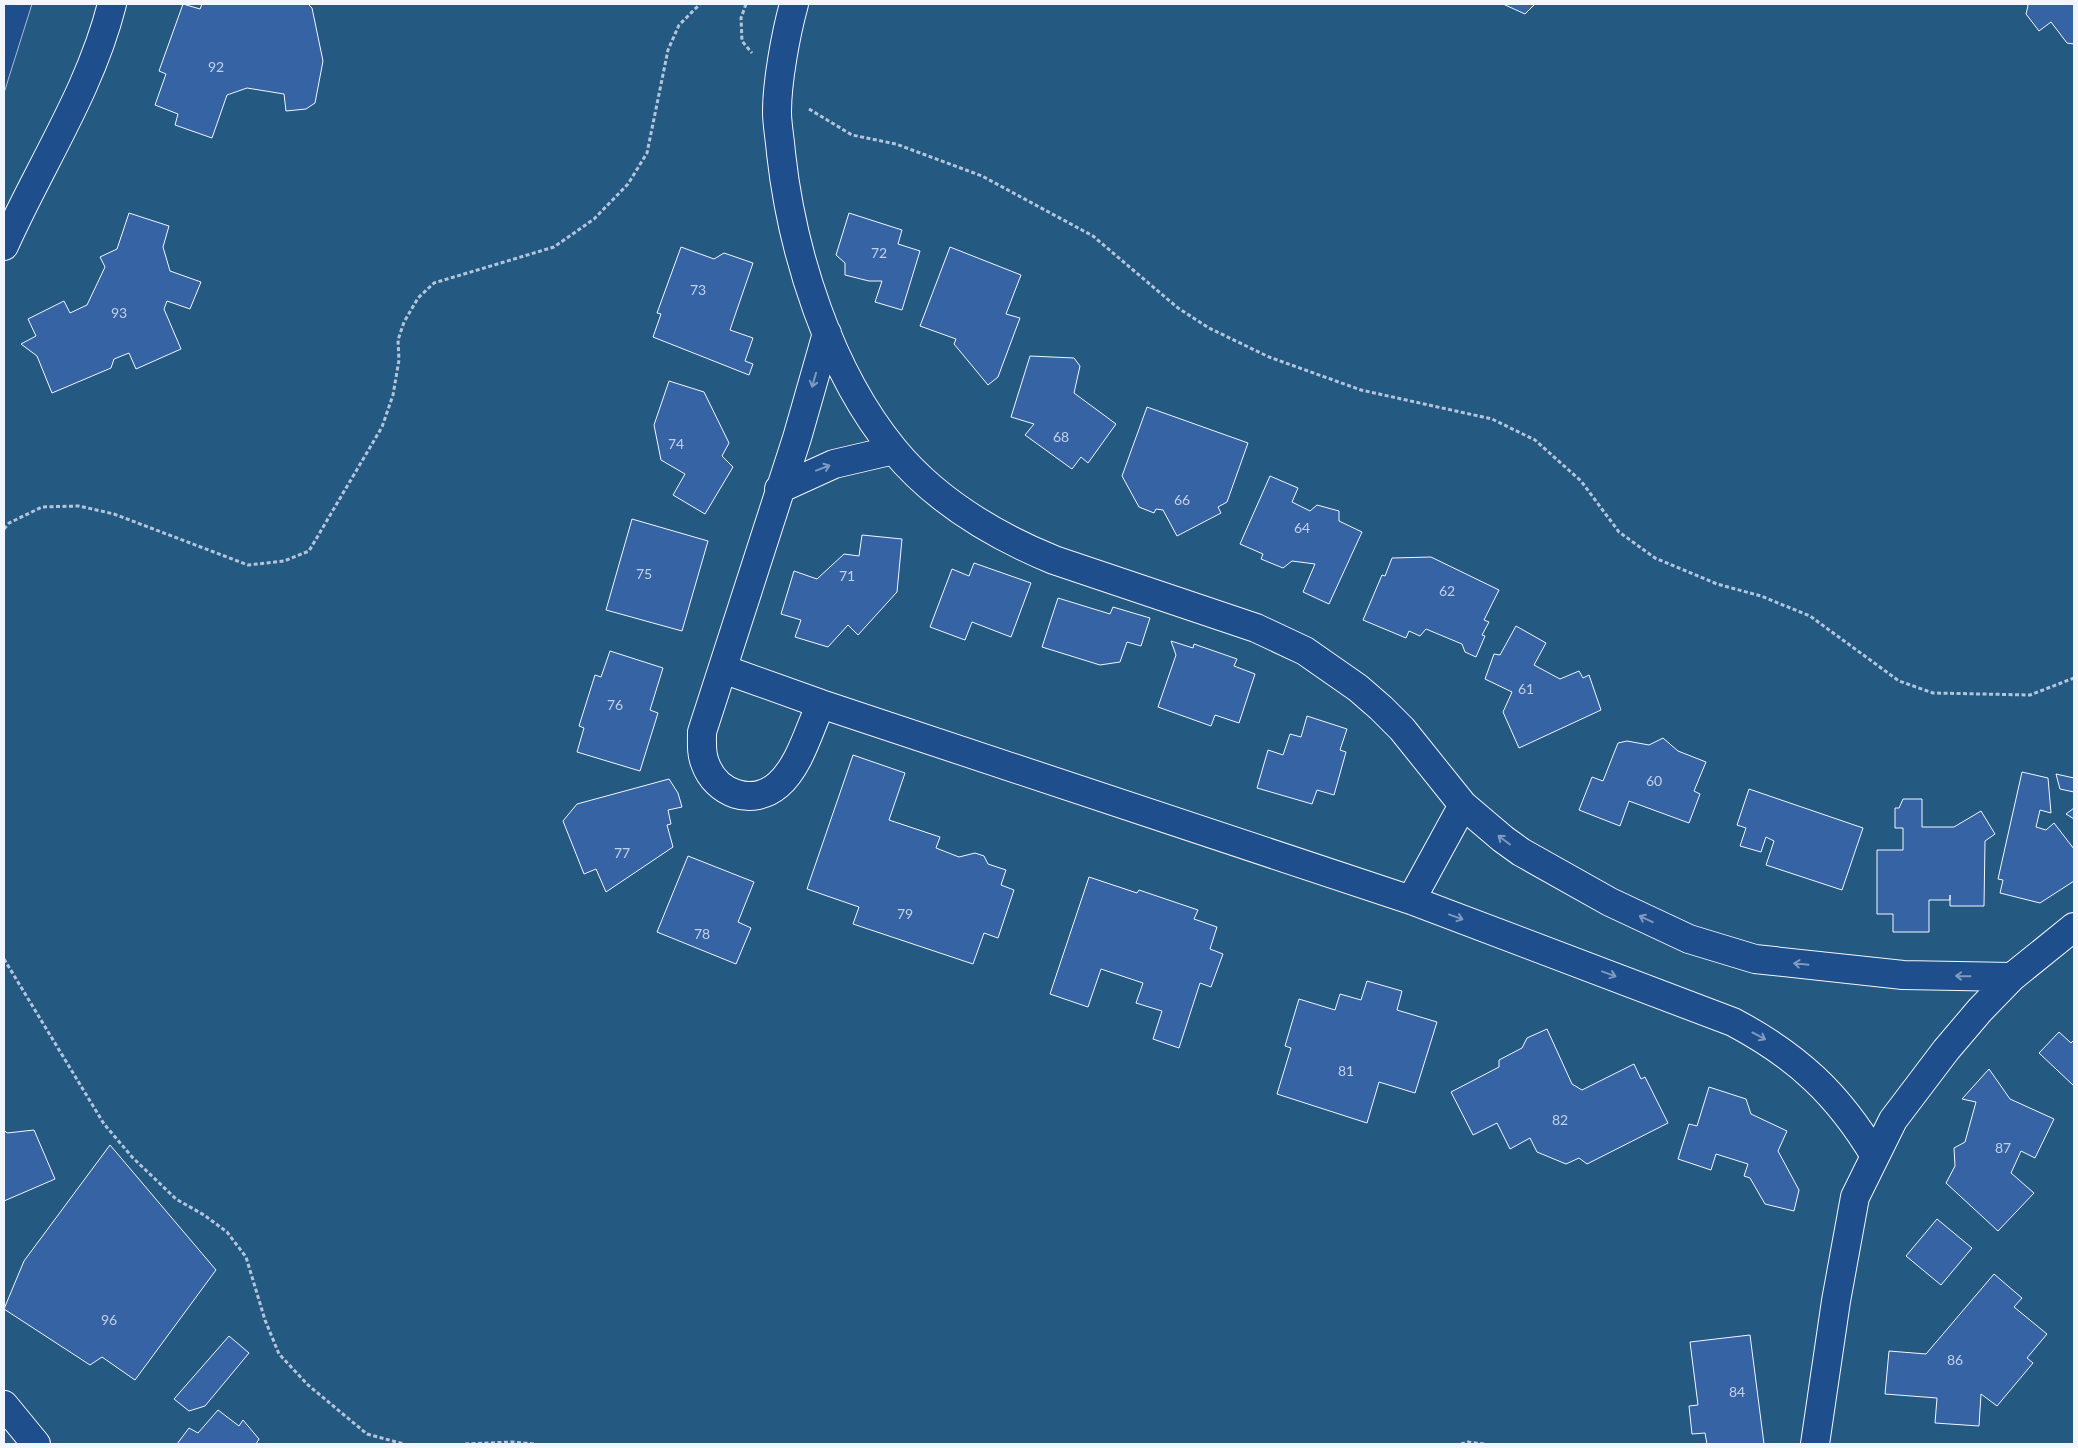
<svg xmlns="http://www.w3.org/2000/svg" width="2078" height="1448" font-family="Lato,sans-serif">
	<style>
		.green { fill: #245a82; stroke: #a8bbd7 }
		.building { fill: #3563a3; stroke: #f2f6ff }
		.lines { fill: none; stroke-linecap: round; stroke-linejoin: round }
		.minor-casing { stroke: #f2f6ff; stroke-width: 30 }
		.path { stroke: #b3c4dc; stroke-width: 3; stroke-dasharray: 4 2.5; stroke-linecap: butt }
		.minor { stroke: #1f4e8c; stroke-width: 28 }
		.oneway { stroke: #7e9ac0 }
		.labels { text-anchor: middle; stroke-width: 4; stroke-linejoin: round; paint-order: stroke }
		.number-label { font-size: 14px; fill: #c3d1e8 }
	</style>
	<rect width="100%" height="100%" fill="#1f4e8c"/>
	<path class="green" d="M32,4H2074V1444H4V93Z"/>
	<path class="building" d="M183,4L200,9L202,4H308L312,8L323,61L315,103L306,109L286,111L284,94L247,88L227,95L212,138L175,125L178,114L155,105L166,74L159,71Z
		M1503,4H1535L1525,14Z
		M2027,4H2074V44L2067,43L2051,22L2039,31L2026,14L2028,6Z
		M129,213L169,226L163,247L170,271L201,282L190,309L167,301L164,309L181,349L136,369L129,353L114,359L111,368L52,393L37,356L21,344L36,336L28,319L64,301L70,313L87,305L105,267L100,257L117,249Z
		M849,213L902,230L898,244L920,251L902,310L875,302L882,281H869L845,275V263L836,255Z
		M681,247L714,259L724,253L753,263L730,330L753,338L745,361L753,364L749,375L653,337L661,314L657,313Z
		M950,247L1021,275L1006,314L1020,318L998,377L988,385L954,344L956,339L920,326Z
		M1030,356L1074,358L1080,366L1074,393L1116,424L1088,463L1081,457L1072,469L1025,435L1034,424L1011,417Z
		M669,381L704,392L729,443L722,456L733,467L705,514L673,495L685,474L661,460L654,425Z
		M1147,407L1248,443L1227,502L1218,507L1221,513L1177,536L1163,510L1156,509L1154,513L1139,507L1122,476Z
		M1270,476L1298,488L1292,502L1310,511L1317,505L1339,511V521L1362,532L1329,604L1303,592L1315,564L1292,561L1283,568L1261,559L1263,554L1240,544Z
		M632,519L708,541L682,631L606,610Z
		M862,535L902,539L897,592L858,635L848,625L828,647L795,637L801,620L781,614L794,571L817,579L844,554L859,556Z
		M1431,557L1499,590L1484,620L1489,622L1482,635L1485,636L1476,657L1465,652L1462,644L1426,629L1420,636L1409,631L1406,638L1363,620L1382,575L1385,576L1392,558Z
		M974,563L1031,583L1011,637L972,622L965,640L930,627L952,569L969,576Z
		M1058,598L1110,614L1113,607L1150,618L1141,646L1127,642L1120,662L1100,665L1042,647Z
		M1516,626L1546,643L1534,665L1560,679L1579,671L1583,678L1589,675L1601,710L1519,748L1503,712L1512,692L1485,679L1494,654L1500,655Z
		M1171,641L1193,648L1194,644L1237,659L1234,666L1255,674L1239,723L1215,715L1211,726L1158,707L1176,655Z
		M610,651L663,668L650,710L658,713L640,771L577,752L584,728L579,726L595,675L601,677Z
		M1307,716L1347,729L1340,750L1346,752L1334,795L1317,790L1312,804L1257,788L1268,750L1283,755L1290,734L1301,737Z
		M1663,738L1678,751L1706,762L1694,791L1700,794L1689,823L1629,801L1620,826L1579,810L1592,777L1603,781L1618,743L1627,741L1649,745Z
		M853,755L905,773L889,820L940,837L936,848L959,857L975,853L984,856L988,864L1006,870L1001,885L1014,890L998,938L984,933L973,964L853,924L859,907L807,889Z
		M2022,772L2048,778L2051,813L2040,810L2036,827L2046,830L2054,823L2074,849V881L2040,903L2000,893L2003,880L1998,879Z
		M2056,774L2074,778V792L2060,789Z
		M669,779L678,793L682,807L668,810L671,824L667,825L673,847L606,892L596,869L584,874L563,821L577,804Z
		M1749,789L1863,828L1842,890L1766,865L1774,841L1766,837L1761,852L1740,846L1746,828L1737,825Z
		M1903,799H1922V827H1954L1981,811L1995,834L1985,841L1984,906H1950V895V900H1929V932H1893V914H1877V850H1903V828H1895V808H1899Z
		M2074,808V819L2066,814Z
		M688,856L754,882L738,922L751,928L736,964L657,932Z
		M1089,877L1137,893L1139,890L1198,910L1194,919L1217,927L1210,949L1223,954L1211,987L1200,983L1179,1048L1153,1039L1162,1011L1136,1003L1143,983L1101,969L1088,1007L1050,994Z
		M1367,981L1402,991L1397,1010L1437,1022L1415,1093L1379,1082L1367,1123L1277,1094L1291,1048L1285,1046L1299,999L1335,1010L1340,994L1361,1000Z
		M1547,1029L1572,1084L1582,1090L1634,1064L1641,1079L1645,1077L1668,1123L1587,1164L1579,1158L1566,1164L1537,1152L1530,1138L1510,1149L1497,1123L1473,1135L1451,1092L1499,1067V1060L1522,1048L1527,1038Z
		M2059,1032L2071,1043L2074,1040V1086L2039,1053Z
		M1989,1069L2010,1099L2054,1119L2035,1158L2021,1151L2011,1173L2034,1193L1998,1231L1946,1183L1955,1166L1954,1148L1965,1142L1976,1102L1962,1099Z
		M1709,1087L1746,1099L1751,1114L1787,1131L1778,1151L1799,1190L1794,1211L1765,1204L1750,1178L1744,1176L1748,1164L1716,1154L1711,1170L1678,1159L1689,1124L1697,1126Z
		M4,1130L7,1133L34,1130L55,1179L4,1201Z
		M110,1145L216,1270L135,1380L102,1357L90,1365L4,1309L24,1261Z
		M1937,1219L1972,1248L1941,1285L1906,1256Z
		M1994,1274L2022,1298L2014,1307L2047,1334L2027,1358L2033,1363L1997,1406L1981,1394L1979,1426L1935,1423L1937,1398L1885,1394L1889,1351L1926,1354Z
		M1750,1335L1764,1444H1707L1705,1433L1692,1434L1689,1406L1698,1405L1690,1342Z
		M229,1336L249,1353L205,1406L189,1411L174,1399Z
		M218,1410L239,1426L243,1420L259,1439L256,1444H177L189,1428L198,1433Z"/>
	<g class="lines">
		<defs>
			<path id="minor" d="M794,4C786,33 777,81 777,112C777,125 780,139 781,153C792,253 829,371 894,450C936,501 993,535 1054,560L1256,628L1305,651L1358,688L1381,708L1402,729L1463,805L1503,839L1521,852L1610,902L1689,939L1755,959L1903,975L2012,977
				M4,246C40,165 90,91 112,4
				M779,489L834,464L894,450
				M723,669L821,704L1411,900L1733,1022C1797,1056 1838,1094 1875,1156
				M821,704C809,729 800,766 778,785C752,807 716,794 705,763C701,753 702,743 702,732L797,438L827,333
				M1411,900L1463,805
				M4,1405L36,1444
				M1815,1444L1836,1301L1855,1197L1893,1120L1946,1050L1980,1010L2012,977L2074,927"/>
		</defs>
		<use href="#minor" class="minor-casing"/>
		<path class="path" d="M746,4L741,18L742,41L752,53
			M809,109L852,135L896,144L982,176L1093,236L1178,308L1209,328L1269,357L1361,390L1492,419L1535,440L1581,481L1619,532L1655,558L1717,584L1761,596L1810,616L1899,681L1933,693L2030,695L2074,678
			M4,529L9,523L42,507L79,506L114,514L248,565L284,561L309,551L382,427L393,395L399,360L398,340L404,322L418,298L434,283L554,247L594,219L628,184L647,153L668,50L679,25L700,4
			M4,959L104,1124L133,1158L176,1199L204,1215L227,1232L246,1257L265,1320L279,1354L308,1385L367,1434L404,1444
			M465,1444L512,1442L535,1444
			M1461,1444L1468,1442L1485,1444"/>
		<use href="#minor" class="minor"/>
	</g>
	<defs><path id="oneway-shaft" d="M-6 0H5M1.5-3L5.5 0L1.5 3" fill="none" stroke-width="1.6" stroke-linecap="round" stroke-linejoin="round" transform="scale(1.25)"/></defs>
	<g class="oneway">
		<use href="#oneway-shaft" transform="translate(814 380) rotate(106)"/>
		<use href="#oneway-shaft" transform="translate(823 468) rotate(-21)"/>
		<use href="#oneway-shaft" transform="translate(1504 840) rotate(-143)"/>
		<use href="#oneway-shaft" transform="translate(1456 917) rotate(20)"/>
		<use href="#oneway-shaft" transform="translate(1646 919) rotate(-155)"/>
		<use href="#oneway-shaft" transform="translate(1801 964) rotate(-174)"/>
		<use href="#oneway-shaft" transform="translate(1609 974) rotate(20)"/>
		<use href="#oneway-shaft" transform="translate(1963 976) rotate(-179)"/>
		<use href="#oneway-shaft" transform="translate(1759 1036) rotate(28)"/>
	</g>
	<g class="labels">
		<g class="number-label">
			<text x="216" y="72">92</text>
			<text x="879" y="258">72</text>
			<text x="698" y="295">73</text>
			<text x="119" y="318">93</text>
			<text x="1061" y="442">68</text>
			<text x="676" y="449">74</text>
			<text x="1182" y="505">66</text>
			<text x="1302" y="533">64</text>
			<text x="644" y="579">75</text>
			<text x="847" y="581">71</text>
			<text x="1447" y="596">62</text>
			<text x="1526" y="694">61</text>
			<text x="615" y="710">76</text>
			<text x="1654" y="786">60</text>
			<text x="622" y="858">77</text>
			<text x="905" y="919">79</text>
			<text x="702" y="939">78</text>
			<text x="1346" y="1076">81</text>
			<text x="1560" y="1125">82</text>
			<text x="2003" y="1153">87</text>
			<text x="109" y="1325">96</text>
			<text x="1955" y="1365">86</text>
			<text x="1737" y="1397">84</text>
		</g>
	</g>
	<rect width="2078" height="1448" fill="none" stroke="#f2f6ff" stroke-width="10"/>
</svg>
